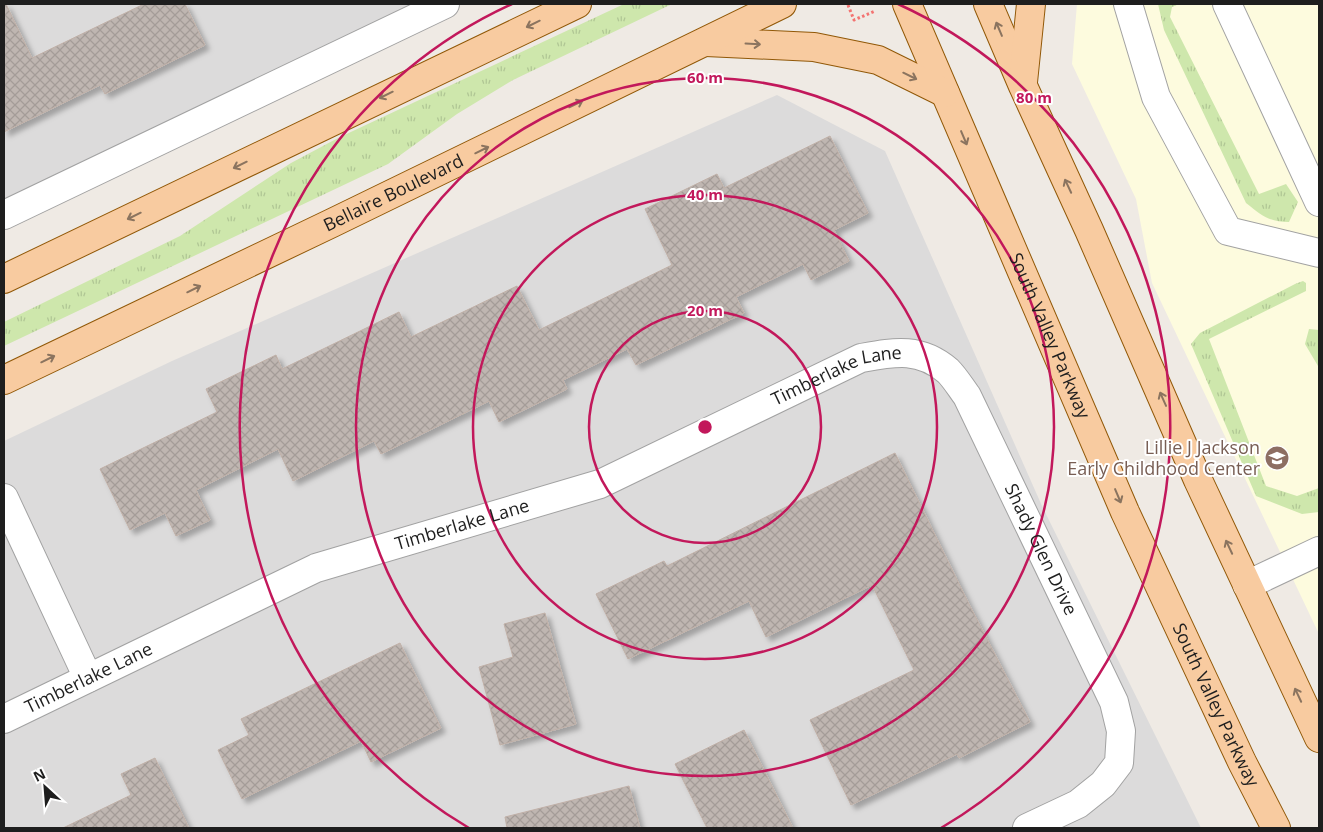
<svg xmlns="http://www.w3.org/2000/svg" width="1323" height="832" font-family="'Open Sans',sans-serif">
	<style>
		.residential { fill: #dcdbdb }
		.education { fill: #fdfbde }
		.grass { fill: url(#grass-tufts) }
		.building { fill: url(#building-cross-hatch); stroke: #c0b0a7; filter: url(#shadow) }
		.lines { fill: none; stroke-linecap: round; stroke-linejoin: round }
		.minor-casing { stroke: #a2a2a2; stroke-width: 30 }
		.major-casing { stroke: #915807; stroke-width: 30 }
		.path { stroke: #f37371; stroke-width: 3; stroke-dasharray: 2.5 2.5; stroke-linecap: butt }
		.minor { stroke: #fff; stroke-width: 28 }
		.major { stroke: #f8cba0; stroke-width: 28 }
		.oneway { stroke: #8b745f }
		.ring { fill: none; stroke: #c2185b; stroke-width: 2.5 }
		.labels { text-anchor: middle; stroke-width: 4; stroke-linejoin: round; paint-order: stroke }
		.street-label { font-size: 18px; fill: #1e1e1e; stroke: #fff }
		.education-label { font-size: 18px; fill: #785e54; stroke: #fff; text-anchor: end }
		.centre { fill: #c2185b; stroke: #fff; stroke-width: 2.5 }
		.ring-label { font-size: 15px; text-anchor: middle; font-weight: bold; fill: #c2185b; stroke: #fff; stroke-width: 4; stroke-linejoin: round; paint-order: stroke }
	</style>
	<defs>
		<pattern id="grass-tufts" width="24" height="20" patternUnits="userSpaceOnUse" patternTransform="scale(1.25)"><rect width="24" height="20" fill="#cee7ac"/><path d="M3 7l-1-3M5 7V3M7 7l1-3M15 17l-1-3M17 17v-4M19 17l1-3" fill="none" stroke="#b0c694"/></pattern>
		<pattern id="building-cross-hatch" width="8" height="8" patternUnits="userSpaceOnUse" patternTransform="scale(1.25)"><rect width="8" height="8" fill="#bfb6b1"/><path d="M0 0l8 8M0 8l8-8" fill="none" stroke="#a49c98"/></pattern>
		<filter id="shadow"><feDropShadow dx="4.5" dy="4.5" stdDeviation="2.5" flood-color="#0004"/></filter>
	</defs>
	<rect width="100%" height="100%" fill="#efeae4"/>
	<path class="residential" d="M4,4H462L4,225Z
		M777,95L885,151L1042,506L1201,828H4V441L172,361Z"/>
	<path class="education" d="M1077,4H1319V634L1152,283L1136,199L1072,64Z"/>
	<path class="grass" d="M624,4H672L513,80L457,114L388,164L4,346V322L180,236L291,163L338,138Z
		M1158,4H1179L1172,7L1170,17L1259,194L1286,184L1298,202L1289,222C1269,222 1261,215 1246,203L1164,30Z
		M1303,281L1306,283V291L1209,339L1266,486L1297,496L1319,488V512L1302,514L1256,496L1191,344L1200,333L1295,284Z
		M1309,329L1319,330V366H1318L1305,344Z"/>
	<path class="building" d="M4,4H6L32,58L144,4H185L205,45L105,94L100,85L4,132Z
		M830,136L868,213L834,230L849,261L811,280L803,264L736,297L744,313L636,365L627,349L563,380L567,389L499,422L489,401L381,454L374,441L293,481L278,449L196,490L210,520L176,536L165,513L130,530L100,469L217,412L206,389L276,355L282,369L399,312L411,337L517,286L539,330L672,265L645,209L717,174L724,188Z
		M895,453L969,604L1030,722L959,758L957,754L851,805L810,720L914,670L872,585L766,637L749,601L628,659L596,594L664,561L667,566Z
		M545,613L576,724L500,745L479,667L513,657L504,624Z
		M400,643L441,728L371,762L361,741L242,799L218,750L249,735L241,719Z
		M744,730L793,828H707L675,764Z
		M155,758L189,828H63L131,795L121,774Z
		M629,786L640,828H507L505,817Z"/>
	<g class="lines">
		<defs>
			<g id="minor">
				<path d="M1128,4L1156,97L1228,231L1319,253"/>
				<path d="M1227,4L1319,202"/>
				<path d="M4,215L445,4"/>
				<path d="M4,498L88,678"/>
				<path d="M1247,585L1319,551"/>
				<path id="s1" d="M4,719L316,568L600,484L861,358C895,352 920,347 948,371C955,378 961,388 967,396L1114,702L1121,731L1119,763L1103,784L1078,804L1027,828"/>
			</g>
			<g id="major">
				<path id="s2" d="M907,4L1125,512L1242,762L1276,828"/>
				<path d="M988,4L1023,86L1089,230L1198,480L1319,738"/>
				<path d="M706,42L814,47L878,60L945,93"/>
				<path d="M1023,82L1031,4"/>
				<path d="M4,279L577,4"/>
				<path id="s3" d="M4,380L332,223L782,4"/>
			</g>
		</defs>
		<use href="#minor" class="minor-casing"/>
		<use href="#major" class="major-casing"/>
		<path class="path" d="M848,5L854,20L875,11"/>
		<use href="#minor" class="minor"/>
		<use href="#major" class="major"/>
	</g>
	<defs><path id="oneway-shaft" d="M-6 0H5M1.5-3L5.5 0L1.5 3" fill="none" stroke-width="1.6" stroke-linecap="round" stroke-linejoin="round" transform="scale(1.25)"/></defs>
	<g class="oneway">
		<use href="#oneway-shaft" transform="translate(533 24) rotate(154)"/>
		<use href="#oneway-shaft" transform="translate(999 29) rotate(-113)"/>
		<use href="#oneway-shaft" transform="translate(753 44) rotate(3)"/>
		<use href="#oneway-shaft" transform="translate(910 76) rotate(26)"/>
		<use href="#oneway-shaft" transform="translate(386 95) rotate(154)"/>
		<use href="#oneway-shaft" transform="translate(576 104) rotate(-26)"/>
		<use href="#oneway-shaft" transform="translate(964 138) rotate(67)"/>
		<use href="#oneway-shaft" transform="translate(482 150) rotate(-26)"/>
		<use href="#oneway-shaft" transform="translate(240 165) rotate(154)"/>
		<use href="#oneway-shaft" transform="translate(1068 186) rotate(-115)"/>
		<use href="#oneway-shaft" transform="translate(134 216) rotate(154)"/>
		<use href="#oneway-shaft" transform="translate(194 289) rotate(-26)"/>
		<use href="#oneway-shaft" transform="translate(48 359) rotate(-26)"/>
		<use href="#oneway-shaft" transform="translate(1163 399) rotate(-114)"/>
		<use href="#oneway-shaft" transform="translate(1118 496) rotate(67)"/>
		<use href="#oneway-shaft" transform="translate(1229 547) rotate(-115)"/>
		<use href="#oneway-shaft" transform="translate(1298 695) rotate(-115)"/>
	</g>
	<g class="ring">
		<circle cx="705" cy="427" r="116"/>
		<circle cx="705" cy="427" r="232"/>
		<circle cx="705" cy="427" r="349"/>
		<path d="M469 828A465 465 0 0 1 512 4M898 4A465 465 0 0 1 941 828"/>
	</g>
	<defs>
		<symbol id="school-disc" viewBox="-11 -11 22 22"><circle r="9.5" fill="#8d6e63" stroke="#fff"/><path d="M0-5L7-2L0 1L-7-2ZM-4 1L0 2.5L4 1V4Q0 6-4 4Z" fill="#fff"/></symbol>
	</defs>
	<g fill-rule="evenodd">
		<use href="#school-disc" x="1263" y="444" width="28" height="28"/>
	</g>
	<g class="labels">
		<g class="street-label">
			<text dy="6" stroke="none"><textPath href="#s3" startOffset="432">Bellaire Boulevard</textPath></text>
			<text dy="6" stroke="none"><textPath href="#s2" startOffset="361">South Valley Parkway</textPath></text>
			<text dy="6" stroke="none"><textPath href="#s1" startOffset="904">Timberlake Lane</textPath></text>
			<text dy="6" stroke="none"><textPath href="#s1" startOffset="499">Timberlake Lane</textPath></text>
			<text dy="6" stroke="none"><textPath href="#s1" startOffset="1226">Shady Glen Drive</textPath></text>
			<text dy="6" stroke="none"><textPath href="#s1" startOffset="94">Timberlake Lane</textPath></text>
			<text dy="6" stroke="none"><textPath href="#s2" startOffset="766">South Valley Parkway</textPath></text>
		</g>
		<g class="education-label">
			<text x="1260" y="454">Lillie J Jackson<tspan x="1260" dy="21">Early Childhood Center</tspan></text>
		</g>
	</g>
	<circle cx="705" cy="427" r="8" class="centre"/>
	<g class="ring-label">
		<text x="705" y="83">60 m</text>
		<text x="1034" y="103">80 m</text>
		<text x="705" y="200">40 m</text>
		<text x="705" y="316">20 m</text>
	</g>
	<rect width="1323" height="832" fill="none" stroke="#1e1e1e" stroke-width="10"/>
	<g transform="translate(45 787) rotate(334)" stroke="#ffffff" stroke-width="4" paint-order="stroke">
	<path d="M0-4L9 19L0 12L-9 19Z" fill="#1e1e1e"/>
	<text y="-8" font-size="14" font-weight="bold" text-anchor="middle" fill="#1e1e1e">N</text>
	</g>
</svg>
